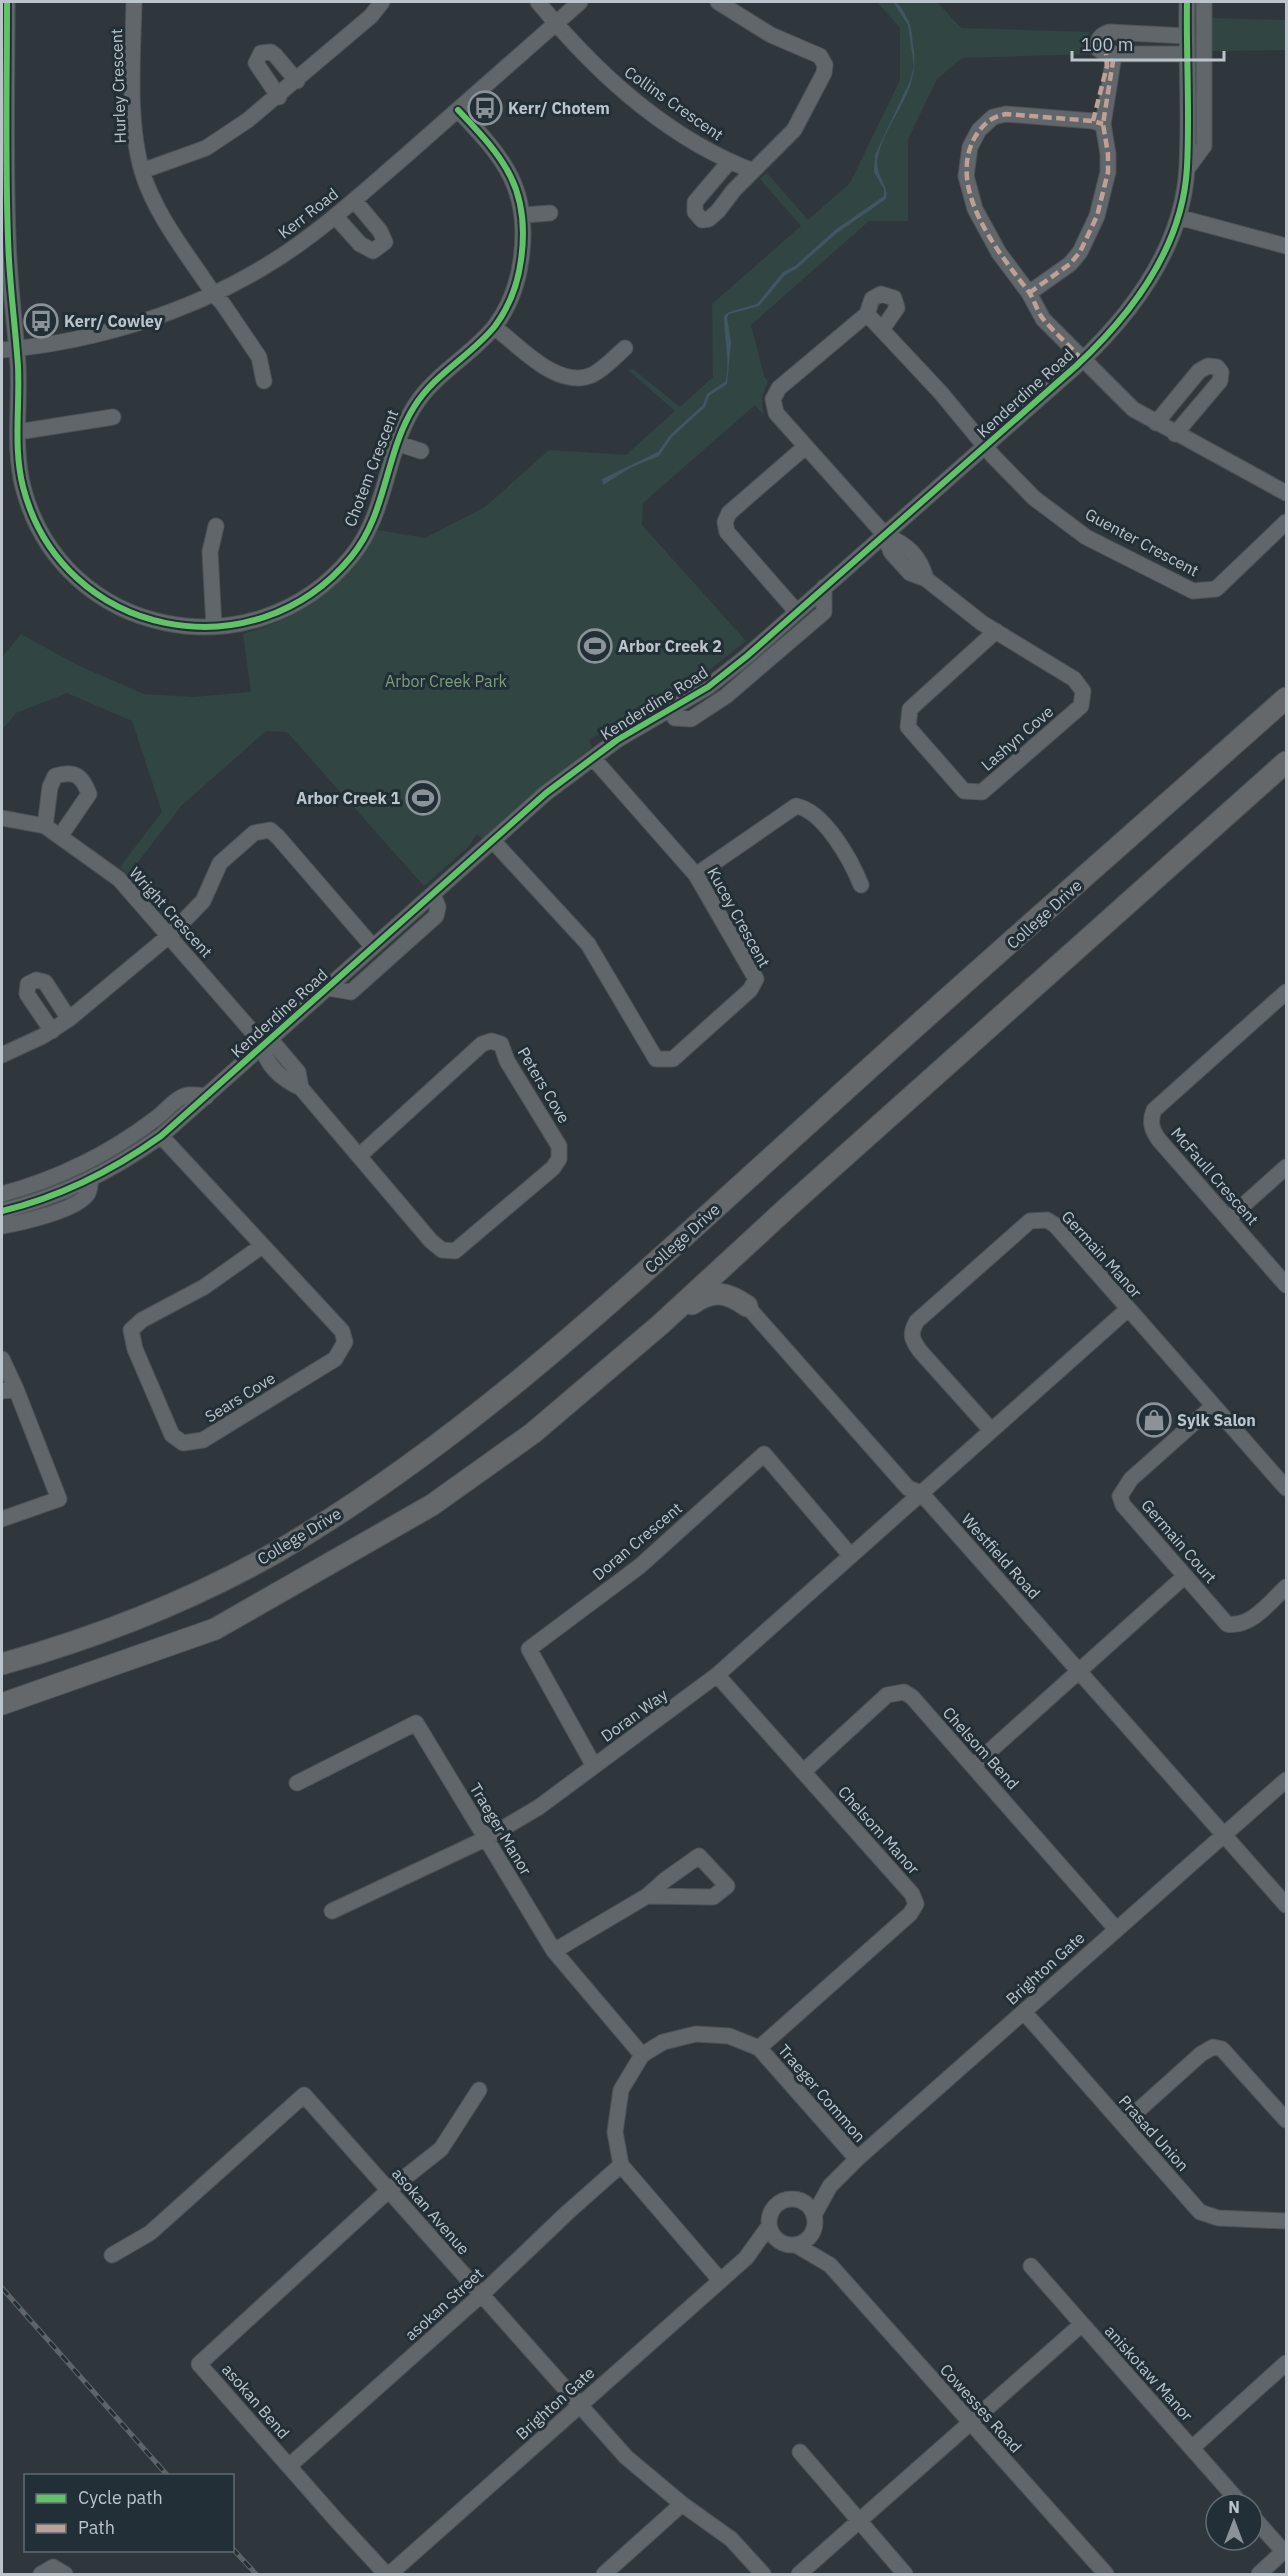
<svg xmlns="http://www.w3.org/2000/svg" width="1288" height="2576" font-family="'IBM Plex Sans',sans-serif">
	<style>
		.green { fill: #314543 }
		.water { fill: #415663 }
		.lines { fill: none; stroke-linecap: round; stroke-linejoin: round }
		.minor-casing { stroke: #4e5356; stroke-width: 17 }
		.highway-casing { stroke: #4d5357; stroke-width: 23 }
		.minor { stroke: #60666a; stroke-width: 15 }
		.highway { stroke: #65686a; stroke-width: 21 }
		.rail-casing { stroke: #5f6468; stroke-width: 5 }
		.rail { stroke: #232f36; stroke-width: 3; stroke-dasharray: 9; stroke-linecap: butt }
		.quiet { stroke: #bda197; stroke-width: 4.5; stroke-dasharray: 9 4.5; stroke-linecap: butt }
		.cycleway-casing { stroke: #232f36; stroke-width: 10 }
		.cycleway { stroke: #61c268; stroke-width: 6 }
		.labels { text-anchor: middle; stroke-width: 6; stroke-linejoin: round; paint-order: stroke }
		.street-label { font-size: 16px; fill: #bcc4cb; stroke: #232f36 }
		.poi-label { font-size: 16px; font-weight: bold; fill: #bcc4cb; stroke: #232f36; text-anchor: start }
		.park-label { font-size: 16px; fill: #7d9e7f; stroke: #232f36 }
	</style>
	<rect width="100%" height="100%" fill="#30373c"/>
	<path class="green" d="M877,2H937L961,28L1089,32L1087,44L1091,54L962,58L937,79L908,139V221H869L751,325L764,376L768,382C762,394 760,403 765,416L755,405L643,503L642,525L746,641L699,678L589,740L592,747L483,839L477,834L468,847L424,886L287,732L266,731L181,806L128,875L120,867L162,812L132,721L67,693L16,713L2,730V657L21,634L77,665L144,694L193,697L251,692L243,634C303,617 348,586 378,530L425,538L485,507L549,450L626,455L675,411L628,370L633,369L680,407L713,377L712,304L801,226L760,179L767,173L808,220L850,183L900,80V28Z
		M1211,18L1286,20V50L1211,51Z"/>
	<path class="water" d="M893,2C901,4 903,11 907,18C912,26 912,36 913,45C922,92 888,115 878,156C873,175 890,185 886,199L837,233L796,269L785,275L759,306L729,314L727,318L731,342L727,384L709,396L705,407L672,437L659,456L632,467L603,485L602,479L658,452L670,435L703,405L707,394L726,381C730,358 724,338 724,316L729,312L757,304L783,272L795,266L835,230L884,196V189L874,172L875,155L910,81L914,66L908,25Z"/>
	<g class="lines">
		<defs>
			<path id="minor" d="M7,2C7,80 5,159 8,238C9,281 15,323 18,366C20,406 13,448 23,487C62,638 254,675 351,557C387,514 385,453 414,407C435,373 471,356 495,326C509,307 518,283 521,260C531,189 504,158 458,110
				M134,2C133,54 127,120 142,171C155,215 188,255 213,293L223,304L259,357L264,381
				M538,2C595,72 667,138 753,171
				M718,2L771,35L820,56L825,65L824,73L794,130L734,190L718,211L709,219L702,220L695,212V202L729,162
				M1187,36L1109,32C1100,35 1097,39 1098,49L1106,54H1187
				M279,97L256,63L261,53L271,52L275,55L297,81
				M1103,124L1093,121L1006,114L993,117L979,130L970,147L966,176L975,209L999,253L1029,293L1043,319L1133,409L1286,493
				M1187,169L1204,146V2
				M142,171L206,148L248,120L371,16L382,2
				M525,215L550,213
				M335,216L360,244L373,251L385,242L380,231L354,200
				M1178,217L1286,246
				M1029,293L1070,264L1080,252L1097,216L1108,172V154L1103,124L1114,55
				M867,314L941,393L993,456L1034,498L1086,537L1193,591L1216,589L1286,522
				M494,327C519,345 557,390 592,375C604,369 615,357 625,348
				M883,328L897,308L894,298L881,294L872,299L867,314L779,388L773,399L776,413L885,535L891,552L910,573L926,579L982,623L1074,679L1083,691L1081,706L982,792L964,791L908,727L910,709L996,631
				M2,350C94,342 193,312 272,262C319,233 361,194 403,158C462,106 521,54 580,2
				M1156,423L1199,371L1208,366L1217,367L1221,372L1220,381L1175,434
				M18,432L113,417
				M396,443L421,451
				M885,535C907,544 920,556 926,579
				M796,611L727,532L725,522L729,513L805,447
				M214,627L210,552L216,526
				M670,710L675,718L691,719L726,696L824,612V587
				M2,818L45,826L119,879L263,1044
				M45,826L50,787L55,776C74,770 82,775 89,794L61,835
				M494,842L588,944L656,1059H673L750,990L756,979L696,875L593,758
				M696,875L796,806C824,811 851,860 861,885
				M328,988L351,992L436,916L438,907L433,894
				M1286,992L1154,1110C1149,1122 1152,1130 1159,1140L1286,1285
				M52,1031L27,994L28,984L36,980L45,982L69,1019
				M263,1044C264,1065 283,1080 301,1088L431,1241L442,1250L455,1251L553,1168L559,1159V1146L507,1061L501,1044L491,1041L482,1044L359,1156
				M263,1044L276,1046L298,1072L301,1088
				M2,1055L43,1036L69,1019L170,935L203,901L220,863L254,833L270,830L278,837L373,947
				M161,1136L342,1331L345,1342L335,1359L203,1440L183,1443L172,1435L135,1349L131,1330L142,1320L204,1287L262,1246
				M2,1194C58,1179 109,1154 155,1119C175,1104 178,1089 206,1097
				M2,1211C60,1197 112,1171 161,1136L546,793L617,740L708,687L747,656L1076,366C1132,314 1183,246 1187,167C1190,112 1186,56 1187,2
				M1228,1219L1286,1167
				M2,1226C20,1223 79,1210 88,1193C90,1189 90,1183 91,1179
				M747,1306L908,1488L921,1493L1286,1905
				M2,1359L16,1389
				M2,1391L16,1389L59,1499L2,1519
				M1213,1406L1131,1479L1120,1496L1123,1505L1227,1624C1251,1628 1270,1602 1286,1587
				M990,1429L920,1351C912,1340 909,1334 917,1321L1030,1221L1047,1220L1055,1225L1286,1488
				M717,1675L912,1894L916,1904L910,1914L759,2048
				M594,1766L529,1649L640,1566L764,1454L851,1556
				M973,1766L1185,1576
				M803,1772L887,1695L904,1692L912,1697L1116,1929
				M297,1783L416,1723L554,1951L642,2055
				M332,1911L485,1839L539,1807L717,1675L1128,1309
				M554,1951L647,1896L713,1897L727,1886L699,1856L665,1880L647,1896
				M1024,2012L1200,2212L1218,2218L1286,2221
				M479,2090L441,2149L389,2190L199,2364L337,2521L386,2574L393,2571L746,2258L769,2226
				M1123,2124L1201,2054L1213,2047L1222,2049L1286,2120
				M769 2222a23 23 0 1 1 46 0a23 23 0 1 1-46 0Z
				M814,2215L830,2186L857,2159L1286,1780
				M796,2245L830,2265L1106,2574
				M112,2255L150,2233L304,2095L626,2457L682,2504L731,2539L763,2574
				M1031,2266L1082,2324
				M720,2280L621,2165L615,2132L621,2090L642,2055L663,2042L696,2034L729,2036L759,2048L857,2159
				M1192,2448L1286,2363
				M800,2452L905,2574
				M289,2466L481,2295L568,2212L621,2165
				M1252,2516L1284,2552
				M41,2574L53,2567L65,2574
				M604,2574L682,2504
				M799,2574L1082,2324L1241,2504
				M1259,2574L1286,2549"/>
			<path id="highway" d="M692,1304C713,1289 727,1292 747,1306
				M2,1664C98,1637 193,1600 280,1550C479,1433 647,1269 818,1115C972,974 1130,837 1286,698
				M2,1704L215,1629L432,1505L533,1433L661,1324L789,1206L1286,762"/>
		</defs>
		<use href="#minor" class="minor-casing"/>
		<use href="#highway" class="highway-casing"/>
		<use href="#minor" class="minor"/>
		<use href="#highway" class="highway"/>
		<defs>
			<path id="rail" d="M2,2288L168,2476
				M232,2548L256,2574"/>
		</defs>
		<use href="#rail" class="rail-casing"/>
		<use href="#rail" class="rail"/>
		<path class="quiet" d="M1093,121L1107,66L1106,54
			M1029,293L1070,264L1080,252L1097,216L1108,172V154L1103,124L1114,55
			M1082,360C1070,346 1056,334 1044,320C1037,312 1035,301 1029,292C999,253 946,189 975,137C983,124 991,117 1006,114L1093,121L1103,124"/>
		<defs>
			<path id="cycleway" d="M7,2C7,80 5,159 8,238C9,281 15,323 18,366C20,406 13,448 23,487C62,638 254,675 351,557C387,514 385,453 414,407C435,373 471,356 495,326C509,307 518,283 521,260C531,189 504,158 458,110
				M2,1211C60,1197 112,1171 161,1136L546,793L617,740L708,687L747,656L1076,366C1132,314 1183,246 1187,167C1190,112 1186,56 1187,2"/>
		</defs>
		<use href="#cycleway" class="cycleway-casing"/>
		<use href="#cycleway" class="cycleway"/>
	</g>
	<defs>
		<symbol id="bus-ring" viewBox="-11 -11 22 22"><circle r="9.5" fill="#232f36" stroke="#8b9399" stroke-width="1.5"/><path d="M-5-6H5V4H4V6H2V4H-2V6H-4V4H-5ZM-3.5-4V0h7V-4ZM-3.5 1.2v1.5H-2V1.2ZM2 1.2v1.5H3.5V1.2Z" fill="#8b9399"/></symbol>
		<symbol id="stadium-ring" viewBox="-11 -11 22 22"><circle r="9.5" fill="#232f36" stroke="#8b9399" stroke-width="1.5"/><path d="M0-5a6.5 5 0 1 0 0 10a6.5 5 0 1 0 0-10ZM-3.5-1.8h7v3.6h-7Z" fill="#8b9399"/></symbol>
		<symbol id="shop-ring" viewBox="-11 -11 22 22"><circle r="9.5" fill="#232f36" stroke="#8b9399" stroke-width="1.5"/><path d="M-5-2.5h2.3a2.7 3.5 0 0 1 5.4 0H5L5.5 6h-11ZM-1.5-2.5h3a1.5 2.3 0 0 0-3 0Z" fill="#8b9399"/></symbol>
	</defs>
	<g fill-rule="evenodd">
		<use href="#bus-ring" x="466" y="89" width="38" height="38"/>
		<use href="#bus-ring" x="22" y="302" width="38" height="38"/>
		<use href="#stadium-ring" x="576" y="627" width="38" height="38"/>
		<use href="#stadium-ring" x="404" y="779" width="38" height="38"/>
		<use href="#shop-ring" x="1135" y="1401" width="38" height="38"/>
	</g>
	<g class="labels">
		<g class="street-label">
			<text transform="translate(118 86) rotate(-92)" y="6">Hurley Crescent</text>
			<text transform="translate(674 103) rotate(35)" y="6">Collins Crescent</text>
			<text transform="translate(308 213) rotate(-38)" y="6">Kerr Road</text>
			<text transform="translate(1025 393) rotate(-42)" y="6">Kenderdine Road</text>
			<text transform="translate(371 468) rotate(-69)" y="6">Chotem Crescent</text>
			<text transform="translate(1142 542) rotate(28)" y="6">Guenter Crescent</text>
			<text transform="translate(654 703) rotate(-32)" y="6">Kenderdine Road</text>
			<text transform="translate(1017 738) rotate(-41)" y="6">Lashyn Cove</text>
			<text transform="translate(171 912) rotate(48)" y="6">Wright Crescent</text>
			<text transform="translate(1044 914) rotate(-42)" y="6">College Drive</text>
			<text transform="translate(739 917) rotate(61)" y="6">Kucey Crescent</text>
			<text transform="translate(279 1013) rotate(-42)" y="6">Kenderdine Road</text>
			<text transform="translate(544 1085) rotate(59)" y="6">Peters Cove</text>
			<text transform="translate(1215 1176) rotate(49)" y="6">McFaull Crescent</text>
			<text transform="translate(682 1238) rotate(-42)" y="6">College Drive</text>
			<text transform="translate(1102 1254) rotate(48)" y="6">Germain Manor</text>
			<text transform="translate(240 1397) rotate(-32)" y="6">Sears Cove</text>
			<text transform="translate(299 1536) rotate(-31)" y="6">College Drive</text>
			<text transform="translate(637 1541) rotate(-40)" y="6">Doran Crescent</text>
			<text transform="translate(1179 1541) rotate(49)" y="6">Germain Court</text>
			<text transform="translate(1001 1556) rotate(48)" y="6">Westfield Road</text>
			<text transform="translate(634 1715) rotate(-36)" y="6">Doran Way</text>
			<text transform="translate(981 1748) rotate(48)" y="6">Chelsom Bend</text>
			<text transform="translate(501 1829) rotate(59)" y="6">Traeger Manor</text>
			<text transform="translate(879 1830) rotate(48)" y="6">Chelsom Manor</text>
			<text transform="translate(1045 1968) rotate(-42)" y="6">Brighton Gate</text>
			<text transform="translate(822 2093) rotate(49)" y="6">Traeger Common</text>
			<text transform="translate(1154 2133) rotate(48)" y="6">Prasad Union</text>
			<text transform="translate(431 2211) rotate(49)" y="6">asokan Avenue</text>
			<text transform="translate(444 2304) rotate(-42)" y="6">asokan Street</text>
			<text transform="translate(1149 2373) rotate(48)" y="6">aniskotaw Manor</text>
			<text transform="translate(256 2401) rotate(49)" y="6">asokan Bend</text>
			<text transform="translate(555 2403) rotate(-42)" y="6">Brighton Gate</text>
			<text transform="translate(981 2408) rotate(48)" y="6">Cowesses Road</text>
		</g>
		<g class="poi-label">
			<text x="508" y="114">Kerr/ Chotem</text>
			<text x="64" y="327">Kerr/ Cowley</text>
			<text x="618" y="652">Arbor Creek 2</text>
			<text x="400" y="804" text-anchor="end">Arbor Creek 1</text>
			<text x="1177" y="1426">Sylk Salon</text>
		</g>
		<g class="park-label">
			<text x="446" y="687">Arbor Creek Park</text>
		</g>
	</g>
	<rect width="1288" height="2576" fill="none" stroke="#bcc4cb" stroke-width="6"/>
	<rect x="24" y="2474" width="210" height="78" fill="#232f36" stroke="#606b72" stroke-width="1.5"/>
	<rect x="36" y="2494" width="30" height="9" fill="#61c268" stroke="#606b72" stroke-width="1.5"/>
	<text x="78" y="2504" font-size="18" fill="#bcc4cb">Cycle path</text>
	<rect x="36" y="2524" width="30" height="9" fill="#bda197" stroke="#606b72" stroke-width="1.5"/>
	<text x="78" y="2534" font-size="18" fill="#bcc4cb">Path</text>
	<g transform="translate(1234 2522)"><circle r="28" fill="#232f36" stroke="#606b72" stroke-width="1.5"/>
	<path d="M0-4.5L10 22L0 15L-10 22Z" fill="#8b9399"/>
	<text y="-9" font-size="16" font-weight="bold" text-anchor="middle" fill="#bcc4cb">N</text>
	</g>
	<path d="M1072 51v9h152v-9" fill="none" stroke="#bcc4cb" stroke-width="3"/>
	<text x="1081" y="51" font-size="18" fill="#bcc4cb" stroke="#232f36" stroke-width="4.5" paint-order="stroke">100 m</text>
</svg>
